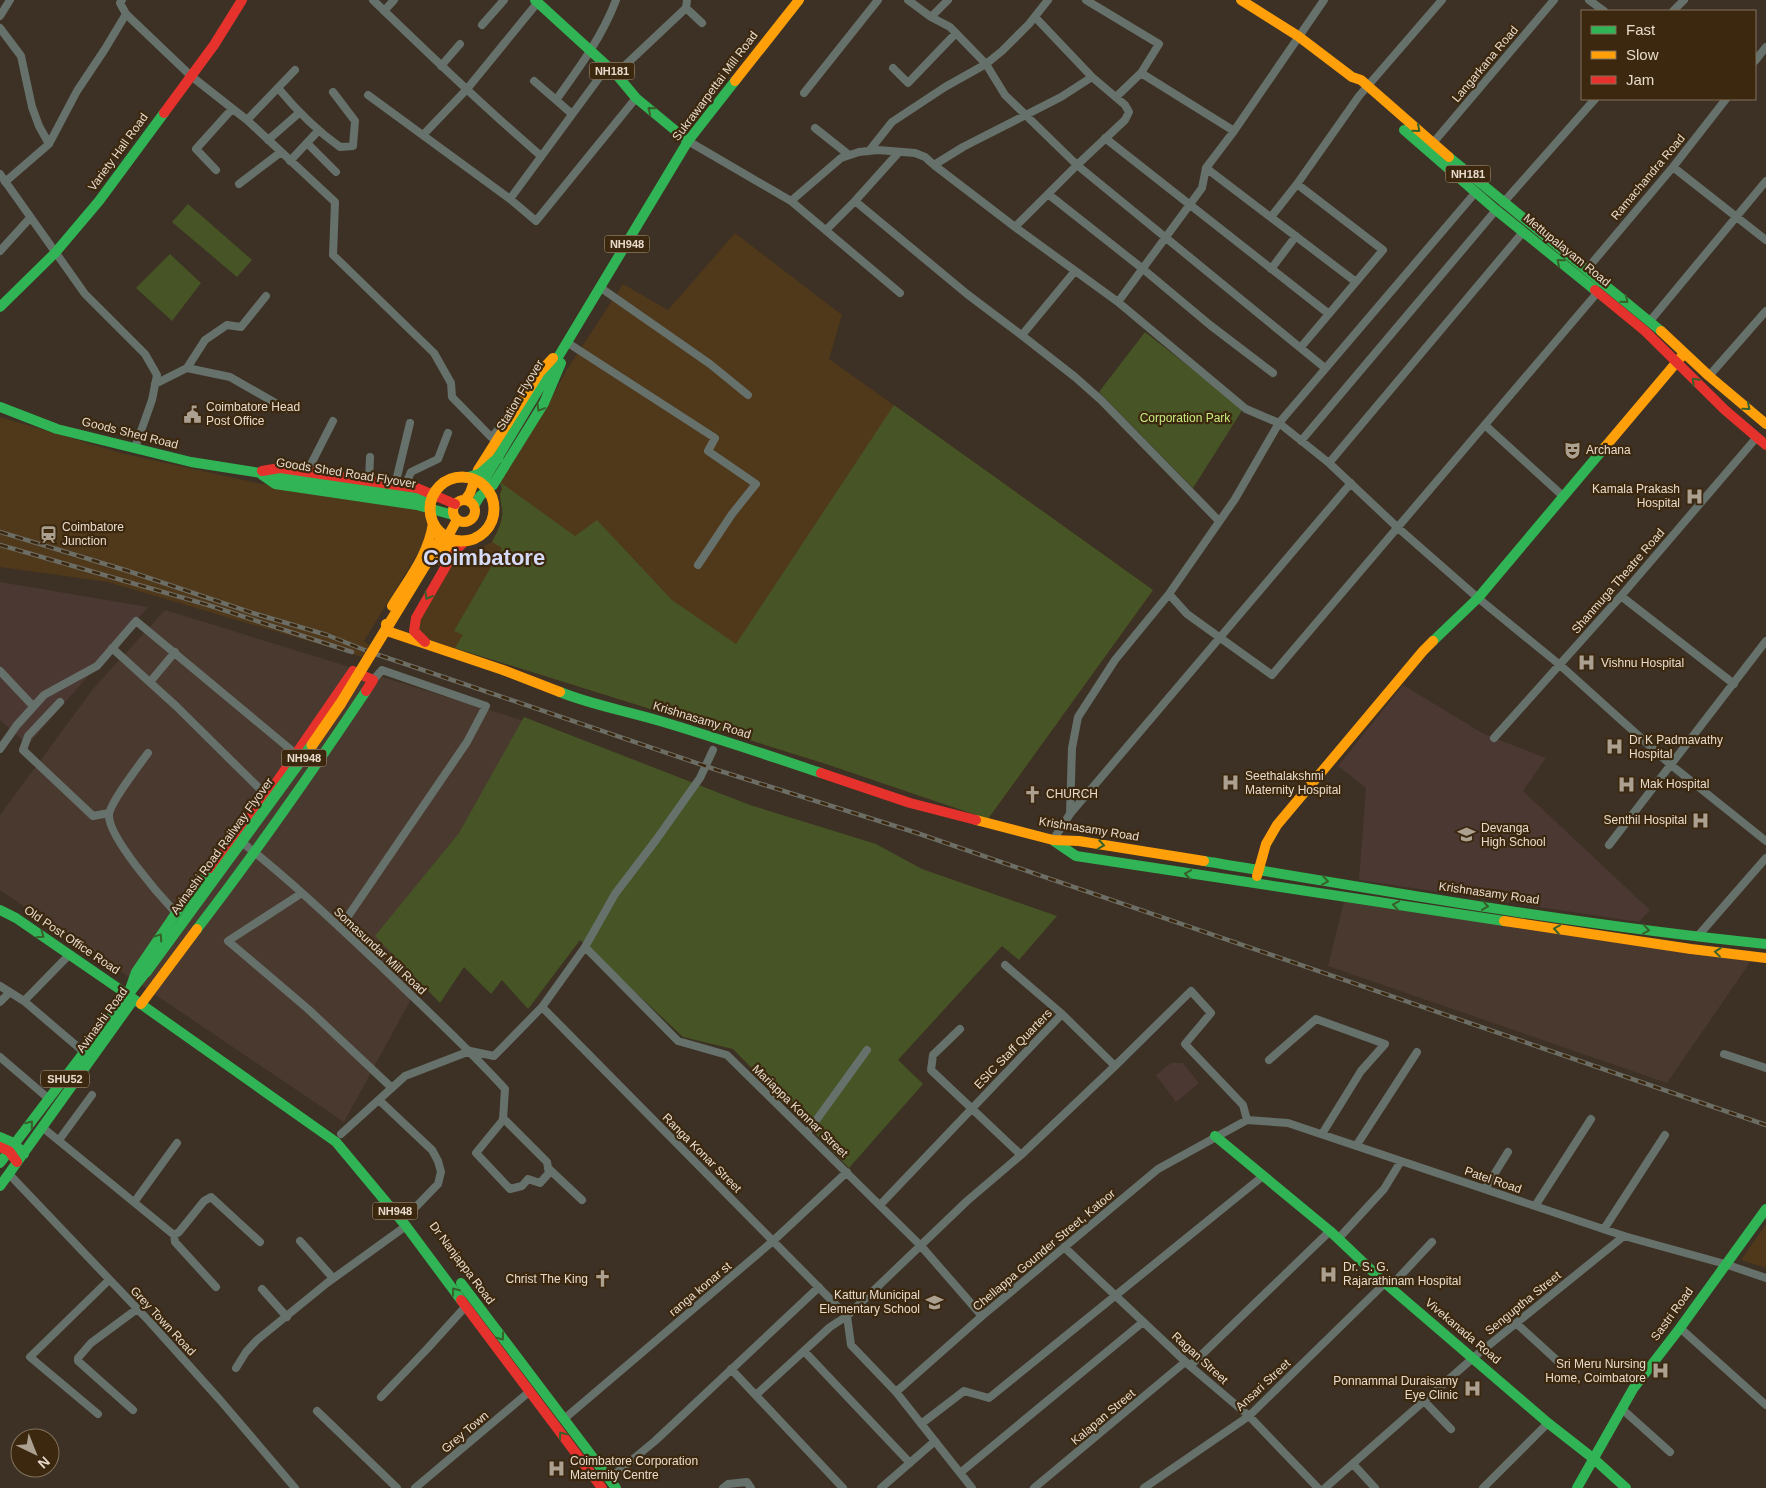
<svg xmlns="http://www.w3.org/2000/svg" width="1766" height="1488" font-family="Helvetica,sans-serif">
	<style>
		.commercial { fill: #4a392f }
		.built { fill: #50381b }
		.education { fill: #4b3832 }
		.green { fill: #475425 }
		.lines { fill: none; stroke-linecap: round; stroke-linejoin: round }
		.street { stroke: #66716b; stroke-width: 8 }
		.fast { stroke: #30b455; stroke-width: 10 }
		.slow { stroke: #ff9f0a; stroke-width: 10 }
		.jam { stroke: #e5322d; stroke-width: 10 }
		.rail-casing { stroke: #6c6d65; stroke-width: 4.5 }
		.rail { stroke: #3c280f; stroke-width: 2.5; stroke-dasharray: 8; stroke-linecap: butt }
		.fast-bridge { stroke: #30b455; stroke-width: 11 }
		.slow-bridge { stroke: #ff9f0a; stroke-width: 11 }
		.oneway { stroke: #37602b }
		.labels { text-anchor: middle; stroke-width: 4.5; stroke-linejoin: round; paint-order: stroke }
		.shield { fill: #3c280f; stroke: #b4a593; stroke-width: 1 }
		.shield-label { font-size: 11px; font-weight: bold; fill: #e8dbcc }
		.street-label { font-size: 12px; fill: #e8dbcc; stroke: #3c280f }
		.poi-label { font-size: 12px; fill: #e8dbcc; stroke: #3c280f; text-anchor: start }
		.park-label { font-size: 12px; fill: #c6eb7d; stroke: #3c280f }
		.town-label { font-size: 22px; font-weight: bold; fill: #d5daf7; stroke: #3c280f }
	</style>
	<rect width="100%" height="100%" fill="#3c3124"/>
	<path class="commercial" d="M165,610L557,731L344,1122L0,890V815L93,689Z
		M1344,902L1751,961L1667,1083L1328,966Z"/>
	<path class="built" d="M735,233L842,315L829,359L1153,590L988,819L826,764L423,638L418,629L419,620L457,555L464,552H471L492,542L499,527L503,514L499,494L502,489L500,482L550,401L566,371L623,284L668,310Z
		M0,417L121,453L285,489L423,509L430,533L364,641L371,646L362,657L108,582L0,567Z
		M1766,1224V1268L1741,1260Z"/>
	<path class="education" d="M0,582L148,607L28,745L0,720Z
		M1403,685L1484,734L1546,758L1523,791L1650,910L1639,922L1359,880L1366,788L1338,766Z
		M1171,1063H1183L1199,1083L1176,1102L1156,1075Z"/>
	<path class="green" d="M188,204L252,260L237,277L172,222Z
		M170,254L201,283L172,321L136,288Z
		M1145,332L1243,409L1193,488L1099,392Z
		M894,405L1153,590L988,819L826,764L455,648L463,635L454,631L502,548L492,542C496,534 501,526 502,516C504,507 497,498 502,489L500,482L575,536L597,520L672,600L736,644Z
		M524,717L750,805L876,844L922,869L1057,916L1019,960L1002,946L898,1060L923,1084L849,1168L733,1049L683,1037L580,940L528,1009L502,980L491,994L464,967L440,1003L375,936L459,833Z"/>
	<g class="lines">
		<path class="street" d="M373,0C428,53 483,106 541,156
			M908,0L931,17L950,27L986,64L1005,95L1077,165L1325,368
			M1086,0L1159,44L1141,73L1234,131
			M1589,0L1604,11
			M686,8L702,23
			M384,11L394,0
			M1673,11L1684,0
			M126,14L191,76L247,120L335,202L333,255L434,353L451,383L452,397L491,437C502,429 500,420 509,415L512,417
			M0,16L10,0
			M931,17L948,0
			M482,25L504,0
			M0,28L21,56L32,107L39,126L49,144L5,182
			M1755,61L1766,47
			M441,66L460,44
			M893,68L908,83L956,33
			M616,74L686,8L687,0
			M534,81L556,100
			M278,88C297,111 316,130 340,147L353,146L355,121L333,92
			M804,93L878,0
			M368,95L510,199L536,221L636,98
			M1116,97L1141,73
			M572,114L556,100C579,68 602,37 616,0
			M247,120L295,70
			M815,128L849,155
			M423,135L467,89L538,2
			M1105,138L1329,314
			M268,140L299,113
			M688,141L791,201L900,293
			M307,143L336,172
			M1433,143L1554,0
			M49,144L77,91L105,49L126,14L120,3L122,0
			M869,151L892,122L945,87L986,64L1002,51L1029,24L1048,0
			M290,161L318,131
			M934,165L1015,227L1118,302L1246,409L1279,423L1329,463L1397,527L1478,598L1560,665L1671,765L1766,841
			M1673,167L1766,240
			M1206,168L1356,282
			M216,170L196,149L232,109
			M0,174L85,294L145,354L157,375L152,400L135,448
			M239,184L281,152
			M1297,184L1383,250L1301,347
			M1048,194L1143,269L1210,325L1273,373
			M510,199L607,67
			M791,201L841,158L859,152L878,150L915,153L925,157L934,165L963,147L1061,97L1092,77
			M855,201L899,152
			M1503,203L1595,99
			M1271,217L1297,184L1359,96L1442,0
			M1015,227L1077,165L1125,120L1129,112L1125,105L1092,77L1035,17
			M826,230L855,201L967,294L1024,337L1075,377L1101,400L1219,521
			M0,251L30,218
			M1271,269L1296,236
			M1587,269L1673,167L1726,99
			M601,288L710,364L748,395
			M1118,302L1202,188L1206,168L1234,131L1324,0
			M1650,321L1766,181
			M1022,335L1075,271
			M568,343L715,438L708,451L756,484L732,514L698,565
			M187,368L230,377L286,409
			M1709,376L1766,311
			M155,384L187,368L205,340L227,325L241,327L266,296
			M1486,426L1564,497
			M1301,441L1496,210
			M1329,463L1523,232
			M307,472L333,421
			M369,481L370,457
			M395,485L410,423
			M405,486L411,472L438,459L448,433
			M1169,594L1187,614L1272,675L1597,293
			M1621,596L1734,684
			M112,648L176,706L267,796
			M0,671L33,706
			M150,682L175,652
			M60,702L28,736L23,750L93,816L109,813
			M1494,738L1621,596L1757,437
			M0,749L17,725L44,695L97,666L136,621L296,754
			M148,753C140,764 109,804 109,815C108,837 160,896 176,913
			M1070,814L1072,748L1078,717L1115,660L1169,594L1235,499L1279,423L1475,193
			M239,840C289,879 335,923 381,966C423,1007 466,1046 505,1089L503,1120L476,1153L510,1189L522,1186L528,1179L540,1183L549,1173L547,1162L503,1118
			M1053,840L1070,814L1351,483
			M1609,845L1766,641
			M302,893L228,941L308,1009L392,1088
			M340,928L467,742L486,706L382,670L373,680
			M1697,937L1766,858
			M585,947L678,1041L727,1055L921,1246L982,1316
			M1005,965L1062,1014L1115,1066
			M0,986L24,1001L85,1053
			M24,1001L69,955
			M0,1002L10,992
			M542,1007L847,1316
			M960,1029L933,1055L931,1070L1021,1155
			M470,1051L494,1056L542,1007L585,947L615,894L656,840L700,778L713,750
			M1724,1054L1766,1068
			M0,1057L49,1099
			M1269,1060L1316,1019L1385,1044L1361,1071L1322,1134
			M379,1100L432,1150L438,1161L441,1172L438,1184L409,1214
			M42,1127L174,1235L179,1232L204,1201L211,1197L260,1242
			M807,1133L867,1050
			M341,1134L405,1076L470,1051
			M59,1140L92,1095
			M1356,1146L1417,1052
			M548,1168L582,1200
			M9,1174L149,1321L220,1400L295,1488
			M1485,1189L1508,1152
			M135,1201L177,1143
			M880,1205L1062,1014
			M1535,1206L1591,1119
			M1604,1229L1665,1135
			M174,1235L175,1242L216,1287
			M1338,1239L1384,1189L1401,1161
			M300,1241L333,1278
			M1064,1247L1190,1366L1249,1416L1318,1488
			M1390,1287L1432,1242
			M262,1289L287,1317
			M847,1316L851,1345L896,1392L972,1488
			M1516,1323L1562,1365
			M1680,1328L1766,1405
			M804,1351L910,1463
			M1190,1366L1330,1231
			M236,1368L246,1352L257,1340L327,1283L406,1226
			M731,1369L843,1488
			M896,1392L982,1316L1158,1169L1247,1120L1288,1123L1624,1236L1725,1264L1766,1278
			M757,1394L830,1327L847,1316L967,1201L1021,1155L1115,1066L1191,991L1211,1013L1185,1044L1243,1105L1247,1120
			M381,1397L427,1349L466,1306
			M1424,1401L1451,1429
			M1622,1409L1670,1452
			M133,1410L78,1361V1358L91,1343L137,1309
			M317,1411L397,1488
			M98,1414L30,1357L109,1280
			M564,1419L773,1241L847,1172
			M921,1424L964,1391L989,1398L1263,1176
			M1353,1464L1375,1488
			M960,1473L1143,1322
			M609,1479L655,1441L819,1287
			M415,1488L529,1392
			M723,1488L728,1484L747,1482L751,1488
			M881,1488L935,1441
			M1034,1488L1185,1362
			M1144,1488L1249,1416L1385,1283
			M1325,1488L1473,1358L1624,1236
			M1483,1488L1548,1423"/>
		<path class="fast" d="M535,0L616,74L636,98L688,141
			M1404,130L1496,210L1595,290
			M1449,157L1661,331
			M0,307L55,253L99,201L164,113
			M0,407L57,429L191,462L431,500
			M262,475L275,484L417,505L453,515
			M485,485L486,477L688,141L735,81
			M474,506L480,496L493,485L544,403L561,363
			M1433,641L1478,598L1605,447
			M560,692C592,705 627,711 660,721C714,737 767,755 821,773
			M1054,841L1076,856L1504,921
			M1204,861C1390,892 1578,925 1766,944
			M0,910L16,918L128,995L136,972L176,913L211,868
			M197,929C256,852 312,772 366,691
			M146,972L128,995L336,1142L406,1226L461,1300
			M1215,1136L1330,1231L1385,1283L1548,1423L1594,1459L1626,1488
			M0,1137L14,1143L24,1154
			M0,1163L126,997
			M0,1186L134,999
			M461,1283L616,1488
			M1577,1488L1633,1389L1680,1328L1766,1209"/>
		<path class="slow" d="M1241,0L1298,36L1352,77L1361,80L1449,157
			M735,81L799,0
			M1661,331L1709,376L1766,424
			M1605,447L1681,357
			M465,500L470,493L478,470L540,372L553,358
			M453 511a11 11 0 1 1 22 0a11 11 0 1 1-22 0Z
			M448,536L457,520
			M392,606C408,580 429,554 433,523
			M386,624V628L390,632L503,670L560,692
			M976,820L1053,840L1079,841L1204,861
			M1257,876L1266,844L1277,825L1423,651L1433,641
			M1504,921L1691,949L1766,958
			M141,1004L197,929"/>
		<path class="jam" d="M164,113L214,45L242,0
			M1595,290L1645,331L1725,410L1766,445
			M262,471L280,468L417,488L455,504
			M425,642L414,631L416,618L454,552L465,541
			M821,773L910,803L976,820
			M211,868L267,796L353,671L373,680L366,691
			M0,1147L9,1151L17,1162
			M461,1300L602,1488"/>
		<defs>
			<path id="rail" d="M0,532L128,571L256,614L327,635L367,651L717,770L914,832L1766,1125
				M0,545L208,605L352,652"/>
		</defs>
		<use href="#rail" class="rail-casing"/>
		<use href="#rail" class="rail"/>
		<path class="fast-bridge" d="M470,477L480,474L498,458
			M146,972L312,745"/>
		<path class="slow-bridge" d="M430 509a32 32 0 1 1 64 0a32 32 0 1 1-64 0Z
			M439,559L447,546L454,540
			M312,745L341,703L441,539L438,531"/>
	</g>
	<defs><path id="oneway-chevron" d="M-2-3.5L2.5 0L-2 3.5" fill="none" stroke-width="1.6" stroke-linecap="round" stroke-linejoin="round" transform="scale(1.25)"/></defs>
	<g class="oneway">
		<use href="#oneway-chevron" transform="translate(651 110) rotate(-141)"/>
		<use href="#oneway-chevron" transform="translate(1417 129) rotate(41)"/>
		<use href="#oneway-chevron" transform="translate(1560 262) rotate(-140)"/>
		<use href="#oneway-chevron" transform="translate(1625 300) rotate(39)"/>
		<use href="#oneway-chevron" transform="translate(1695 381) rotate(-135)"/>
		<use href="#oneway-chevron" transform="translate(1747 407) rotate(40)"/>
		<use href="#oneway-chevron" transform="translate(540 408) rotate(121)"/>
		<use href="#oneway-chevron" transform="translate(428 596) rotate(119)"/>
		<use href="#oneway-chevron" transform="translate(1101 845) rotate(9)"/>
		<use href="#oneway-chevron" transform="translate(1188 874) rotate(-171)"/>
		<use href="#oneway-chevron" transform="translate(1325 881) rotate(9)"/>
		<use href="#oneway-chevron" transform="translate(1396 905) rotate(-172)"/>
		<use href="#oneway-chevron" transform="translate(1485 906) rotate(8)"/>
		<use href="#oneway-chevron" transform="translate(1557 929) rotate(-171)"/>
		<use href="#oneway-chevron" transform="translate(1646 930) rotate(8)"/>
		<use href="#oneway-chevron" transform="translate(41 935) rotate(35)"/>
		<use href="#oneway-chevron" transform="translate(159 937) rotate(-56)"/>
		<use href="#oneway-chevron" transform="translate(1718 952) rotate(-173)"/>
		<use href="#oneway-chevron" transform="translate(30 1124) rotate(-51)"/>
		<use href="#oneway-chevron" transform="translate(455 1291) rotate(-127)"/>
		<use href="#oneway-chevron" transform="translate(501 1337) rotate(53)"/>
		<use href="#oneway-chevron" transform="translate(562 1435) rotate(-127)"/>
	</g>
	<defs>
		<symbol id="civic-bare" viewBox="-9 -9 18 18"><path d="M-.6-6.5H3V-4.5H.6V-3L4-1V1h2V6H-6V1h2V-1L-.6-3ZM-1.2 2.5V6h2.4V2.5Z" fill="#aca091" stroke="#3c280f" stroke-width="2.5" paint-order="stroke"/></symbol>
		<symbol id="theatre-bare" viewBox="-9 -9 18 18"><path d="M-5-5.5Q0-4 5-5.5V0Q5 5 0 6Q-5 5-5 0ZM-3.3-2.5H-1v1.5H-3.3ZM1-2.5H3.3v1.5H1ZM-2.8 1Q0 5.5 2.8 1Z" fill="#aca091" stroke="#3c280f" stroke-width="2.5" paint-order="stroke"/></symbol>
		<symbol id="hospital-bare" viewBox="-9 -9 18 18"><path d="M-5-5h3v3.5h4V-5h3V5h-3V1.5h-4V5h-3Z" fill="#aca091" stroke="#3c280f" stroke-width="2.5" paint-order="stroke"/></symbol>
		<symbol id="station-bare" viewBox="-9 -9 18 18"><path d="M-3-6H3Q5-6 5-4V2Q5 4 3 4L4.5 6H3L1.5 4h-3L-3 6H-4.5L-3 4Q-5 4-5 2V-4Q-5-6-3-6ZM-3.5-4v3h7v-3ZM-3.5 1v1.5H-2V1ZM2 1v1.5H3.5V1Z" fill="#aca091" stroke="#3c280f" stroke-width="2.5" paint-order="stroke"/></symbol>
		<symbol id="church-bare" viewBox="-9 -9 18 18"><path d="M-1.2-6h2.4v3.5h3.3v2.4h-3.3V6h-2.4V-.1h-3.3v-2.4h3.3Z" fill="#aca091" stroke="#3c280f" stroke-width="2.5" paint-order="stroke"/></symbol>
		<symbol id="school-bare" viewBox="-9 -9 18 18"><path d="M0-5L7-2L0 1L-7-2ZM-4 1L0 2.5L4 1V4Q0 6-4 4Z" fill="#aca091" stroke="#3c280f" stroke-width="2.5" paint-order="stroke"/></symbol>
	</defs>
	<g fill-rule="evenodd">
		<use href="#civic-bare" x="180" y="402" width="25" height="25"/>
		<use href="#theatre-bare" x="1560" y="438" width="25" height="25"/>
		<use href="#hospital-bare" x="1682" y="484" width="25" height="25"/>
		<use href="#station-bare" x="36" y="522" width="25" height="25"/>
		<use href="#hospital-bare" x="1574" y="650" width="25" height="25"/>
		<use href="#hospital-bare" x="1602" y="734" width="25" height="25"/>
		<use href="#hospital-bare" x="1218" y="770" width="25" height="25"/>
		<use href="#hospital-bare" x="1614" y="772" width="25" height="25"/>
		<use href="#church-bare" x="1020" y="782" width="25" height="25"/>
		<use href="#hospital-bare" x="1688" y="808" width="25" height="25"/>
		<use href="#school-bare" x="1454" y="822" width="25" height="25"/>
		<use href="#hospital-bare" x="1316" y="1262" width="25" height="25"/>
		<use href="#church-bare" x="590" y="1266" width="25" height="25"/>
		<use href="#school-bare" x="922" y="1290" width="25" height="25"/>
		<use href="#hospital-bare" x="1648" y="1358" width="25" height="25"/>
		<use href="#hospital-bare" x="1460" y="1376" width="25" height="25"/>
		<use href="#hospital-bare" x="544" y="1456" width="25" height="25"/>
	</g>
	<g class="labels">
		<g class="shield">
			<rect x="589.5" y="62.5" width="45" height="17" rx="4"/>
			<rect x="1445.5" y="165.5" width="45" height="17" rx="4"/>
			<rect x="604.5" y="235.5" width="45" height="17" rx="4"/>
			<rect x="281.5" y="749.5" width="45" height="17" rx="4"/>
			<rect x="41" y="1070.5" width="48" height="17" rx="4"/>
			<rect x="372.5" y="1202.5" width="45" height="17" rx="4"/>
		</g>
		<g class="shield-label">
			<text x="612" y="75">NH181</text>
			<text x="1468" y="178">NH181</text>
			<text x="627" y="248">NH948</text>
			<text x="304" y="762">NH948</text>
			<text x="65" y="1083">SHU52</text>
			<text x="395" y="1215">NH948</text>
		</g>
		<g class="street-label">
			<text transform="translate(1485 64) rotate(-50)" y="4">Langarkana Road</text>
			<text transform="translate(715 86) rotate(-53)" y="4">Sukrawarpettai Mill Road</text>
			<text transform="translate(118 152) rotate(-54)" y="4">Variety Hall Road</text>
			<text transform="translate(1648 177) rotate(-50)" y="4">Ramachandra Road</text>
			<text transform="translate(1567 250) rotate(39)" y="4">Mettupalayam Road</text>
			<text transform="translate(520 395) rotate(-59)" y="4">Station Flyover</text>
			<text transform="translate(130 433) rotate(14)" y="4">Goods Shed Road</text>
			<text transform="translate(346 473) rotate(9)" y="4">Goods Shed Road Flyover</text>
			<text transform="translate(1618 581) rotate(-49)" y="4">Shanmuga Theatre Road</text>
			<text transform="translate(702 720) rotate(17)" y="4">Krishnasamy Road</text>
			<text transform="translate(1089 829) rotate(9)" y="4">Krishnasamy Road</text>
			<text transform="translate(222 846) rotate(-54)" y="4">Avinashi Road Railway Flyover</text>
			<text transform="translate(1489 893) rotate(8)" y="4">Krishnasamy Road</text>
			<text transform="translate(72 940) rotate(34)" y="4">Old Post Office Road</text>
			<text transform="translate(380 951) rotate(43)" y="4">Somasundar Mill Road</text>
			<text transform="translate(102 1020) rotate(-54)" y="4">Avinashi Road</text>
			<text transform="translate(1013 1049) rotate(-46)" y="4">ESIC Staff Quarters</text>
			<text transform="translate(800 1111) rotate(44)" y="4">Mariappa Konnar Street</text>
			<text transform="translate(702 1153) rotate(45)" y="4">Ranga Konar Street</text>
			<text transform="translate(1493 1180) rotate(19)" y="4">Patel Road</text>
			<text transform="translate(1044 1250) rotate(-40)" y="4">Chellappa Gounder Street, Katoor</text>
			<text transform="translate(462 1263) rotate(53)" y="4">Dr Nanjappa Road</text>
			<text transform="translate(700 1289) rotate(-40)" y="4">ranga konar st</text>
			<text transform="translate(1523 1303) rotate(-39)" y="4">Senguptha Street</text>
			<text transform="translate(1672 1314) rotate(-54)" y="4">Sastri Road</text>
			<text transform="translate(163 1321) rotate(47)" y="4">Grey Town Road</text>
			<text transform="translate(1463 1331) rotate(40)" y="4">Vivekanada Road</text>
			<text transform="translate(1200 1358) rotate(42)" y="4">Ragan Street</text>
			<text transform="translate(1263 1385) rotate(-43)" y="4">Ansari Street</text>
			<text transform="translate(1103 1417) rotate(-40)" y="4">Kalapan Street</text>
			<text transform="translate(465 1432) rotate(-40)" y="4">Grey Town</text>
		</g>
		<g class="poi-label">
			<text x="206" y="411">Coimbatore Head<tspan x="206" dy="14">Post Office</tspan></text>
			<text x="1586" y="454">Archana</text>
			<text x="1680" y="493" text-anchor="end">Kamala Prakash<tspan x="1680" dy="14">Hospital</tspan></text>
			<text x="62" y="531">Coimbatore<tspan x="62" dy="14">Junction</tspan></text>
			<text x="1601" y="667">Vishnu Hospital</text>
			<text x="1629" y="744">Dr K Padmavathy<tspan x="1629" dy="14">Hospital</tspan></text>
			<text x="1245" y="780">Seethalakshmi<tspan x="1245" dy="14">Maternity Hospital</tspan></text>
			<text x="1640" y="788">Mak Hospital</text>
			<text x="1046" y="798">CHURCH</text>
			<text x="1687" y="824" text-anchor="end">Senthil Hospital</text>
			<text x="1481" y="832">Devanga<tspan x="1481" dy="14">High School</tspan></text>
			<text x="1343" y="1271">Dr. S. G.<tspan x="1343" dy="14">Rajarathinam Hospital</tspan></text>
			<text x="588" y="1283" text-anchor="end">Christ The King</text>
			<text x="920" y="1299" text-anchor="end">Kattur Municipal<tspan x="920" dy="14">Elementary School</tspan></text>
			<text x="1646" y="1368" text-anchor="end">Sri Meru Nursing<tspan x="1646" dy="14">Home, Coimbatore</tspan></text>
			<text x="1458" y="1385" text-anchor="end">Ponnammal Duraisamy<tspan x="1458" dy="14">Eye Clinic</tspan></text>
			<text x="570" y="1465">Coimbatore Corporation<tspan x="570" dy="14">Maternity Centre</tspan></text>
		</g>
		<g class="park-label">
			<text x="1185" y="422">Corporation Park</text>
		</g>
		<g class="town-label">
			<text x="484" y="565">Coimbatore</text>
		</g>
	</g>
	<rect x="1581" y="10" width="175" height="90" fill="#3c280f" stroke="#81705b"/>
	<rect x="1591" y="26" width="25" height="8" fill="#30b455" stroke="#81705b"/>
	<text x="1626" y="35" font-size="15" fill="#e8dbcc">Fast</text>
	<rect x="1591" y="51" width="25" height="8" fill="#ff9f0a" stroke="#81705b"/>
	<text x="1626" y="60" font-size="15" fill="#e8dbcc">Slow</text>
	<rect x="1591" y="76" width="25" height="8" fill="#e5322d" stroke="#81705b"/>
	<text x="1626" y="85" font-size="15" fill="#e8dbcc">Jam</text>
	<g transform="translate(35 1453) rotate(137)"><circle r="24" fill="#3c280f" stroke="#81705b"/>
	<path d="M0-4L9 19L0 12L-9 19Z" fill="#aca091"/>
	<text y="-8" font-size="14" font-weight="bold" text-anchor="middle" fill="#e8dbcc">N</text>
	</g>
</svg>
